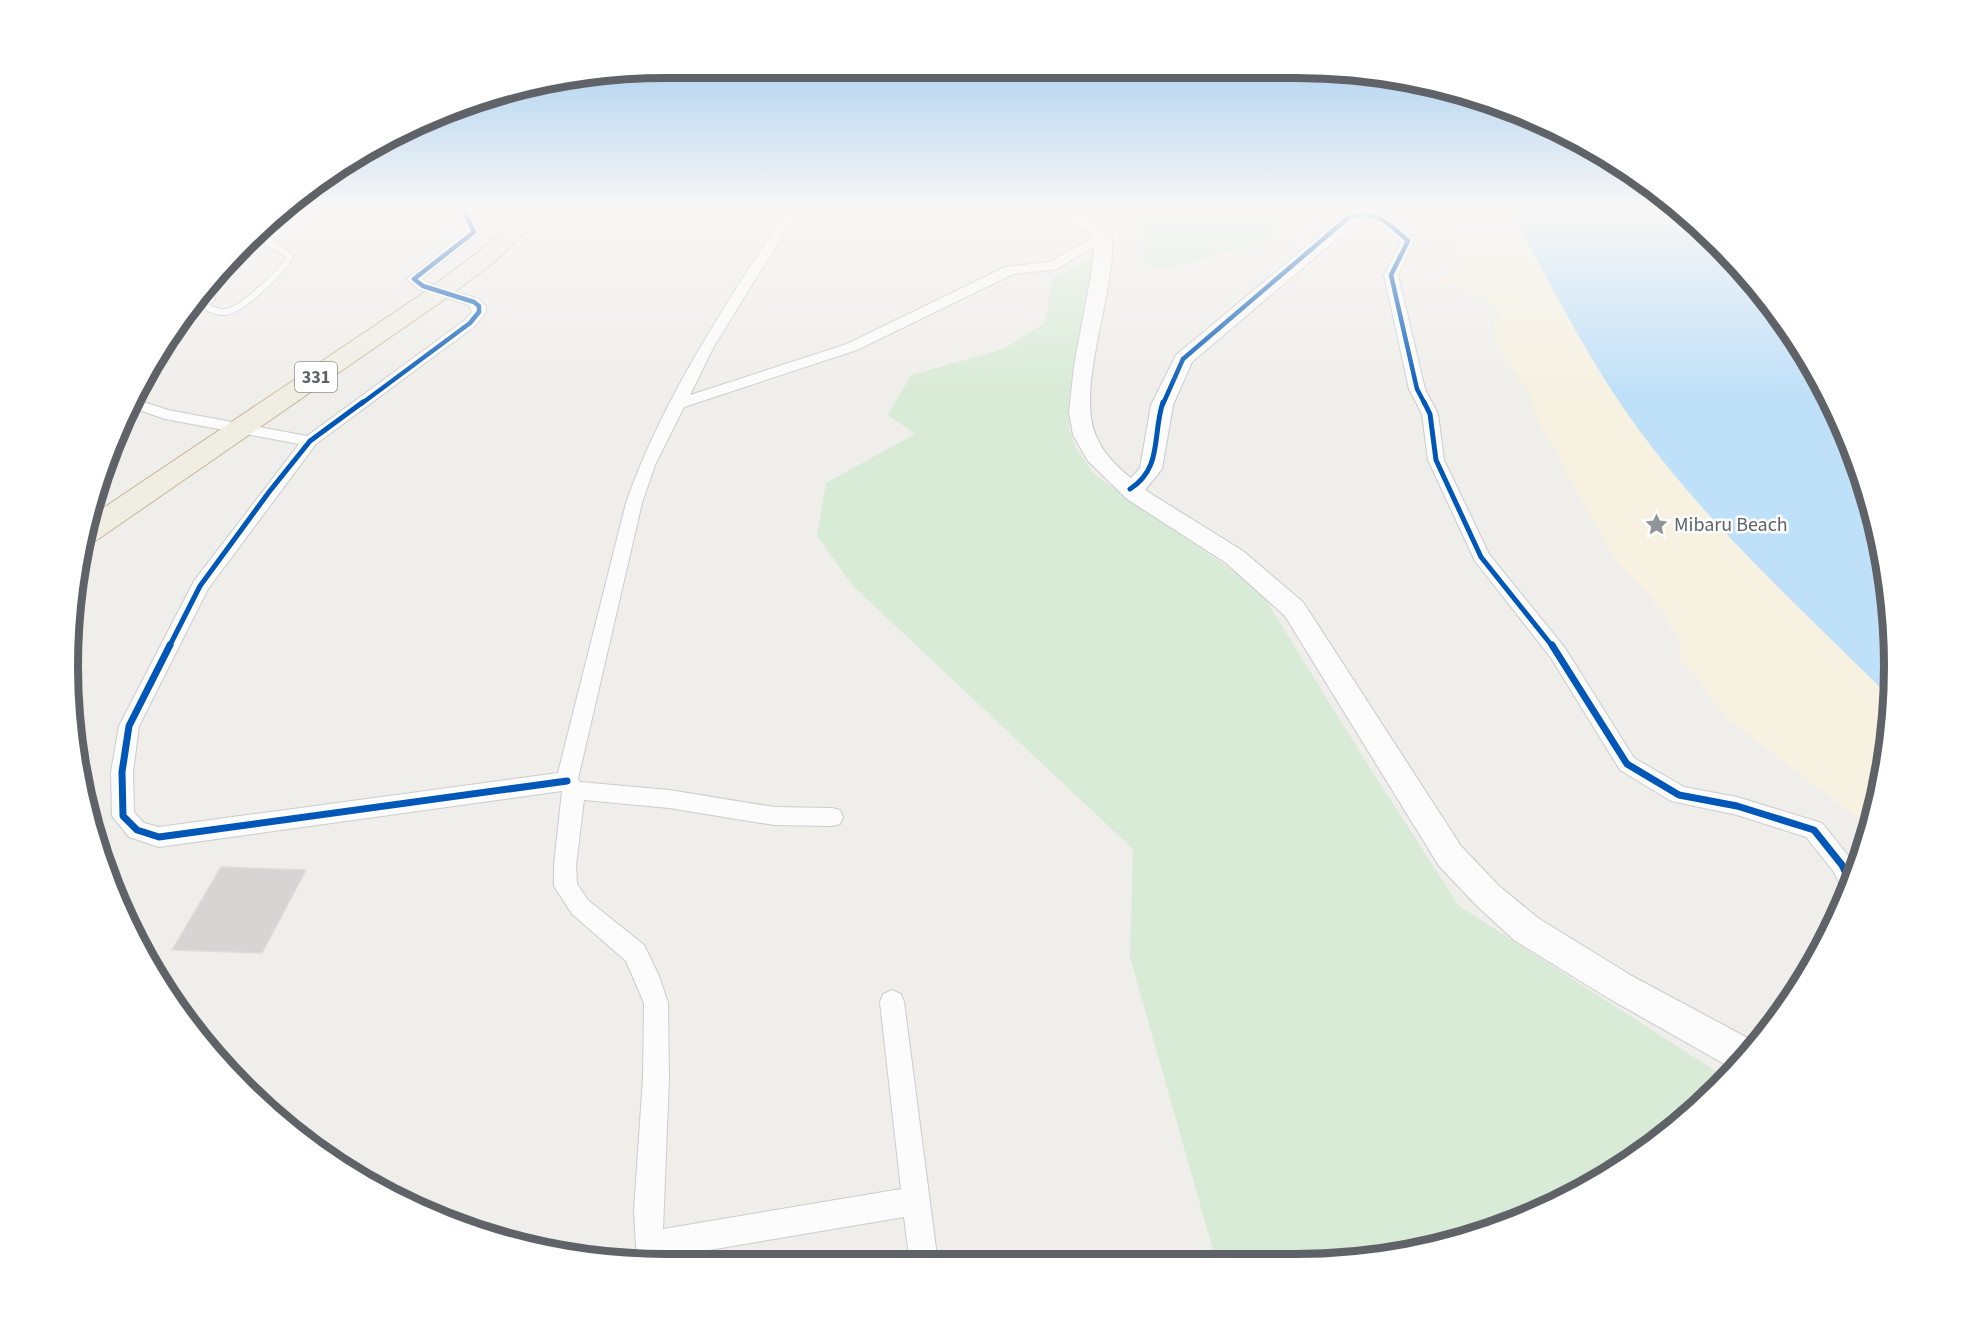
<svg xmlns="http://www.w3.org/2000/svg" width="1962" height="1332" font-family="'Source Sans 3',sans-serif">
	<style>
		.green { fill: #d8ebd6 }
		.sand { fill: #f6f1e1 }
		.water { fill: #bfe0f9 }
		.building { fill: #d6d5d3; stroke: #deddd9; stroke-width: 1.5 }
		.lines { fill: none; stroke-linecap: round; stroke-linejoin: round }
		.lane-casing { stroke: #cbcccc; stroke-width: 8 }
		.street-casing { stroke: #cbcccc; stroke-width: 2 }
		.secondary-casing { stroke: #cacacb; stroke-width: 2 }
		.highway-casing { stroke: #c8b996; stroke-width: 2 }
		.lane { stroke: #fdfcfc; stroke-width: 6 }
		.street { fill: #fdfcfc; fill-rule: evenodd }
		.secondary { fill: #fdfcfc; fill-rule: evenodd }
		.highway { fill: #f0ede3; fill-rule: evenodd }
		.cycleway-far2-casing { stroke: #fff; stroke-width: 8 }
		.cycleway-far1-casing { stroke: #fff; stroke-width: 8 }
		.cycleway-casing { stroke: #fff; stroke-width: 10 }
		.cycleway-far2 { stroke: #0057b8; stroke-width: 4.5 }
		.cycleway-far1 { stroke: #0057b8; stroke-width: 5 }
		.cycleway { stroke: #0057b8; stroke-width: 7 }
		.labels { text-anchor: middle; stroke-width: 5; stroke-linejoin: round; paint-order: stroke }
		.shield { fill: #fff; stroke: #8f9295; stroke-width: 1.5 }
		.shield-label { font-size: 18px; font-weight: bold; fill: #5f6368 }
		.poi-label { font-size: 20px; fill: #5f6368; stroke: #fff; text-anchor: start }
		.rim { fill: none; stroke: #5f6368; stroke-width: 8 }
	</style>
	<rect width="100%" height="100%" fill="#efeeea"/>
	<path class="green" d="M1103,209H1291V210L1262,249L1219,254L1164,271L1144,263L1148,231Z
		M1096,256C1089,295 1060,401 1071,435C1076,450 1086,463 1095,475L1259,589L1356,746L1459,906L1728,1079L1719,1089L1629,1163L1525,1219L1413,1253L1296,1264H1217L1130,957L1133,849L853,586L817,536L826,483L915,434L888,415L911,375L1003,349L1045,323L1052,279Z"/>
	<path class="sand" d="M1430,209H1510C1550,282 1590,363 1639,430C1712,529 1805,612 1891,698L1883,782L1869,830L1866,824L1727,719L1698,679L1682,663L1678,636L1652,597L1615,560L1569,478L1555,447L1540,427L1530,395L1495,342V325L1501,311C1476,290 1462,283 1430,288L1459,266L1456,237Z"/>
	<path class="water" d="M1510,209H1678L1719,243L1793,333L1849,437L1883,549L1894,666L1891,698C1805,612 1712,529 1639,430C1590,363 1549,282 1510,209Z"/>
	<path class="building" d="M221,867L306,870L262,953L172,950Z"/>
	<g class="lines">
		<defs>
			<path id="lane" d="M212,299L206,303L208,308C213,310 221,313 226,312C242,310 284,270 290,256L271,244"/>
			<path id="street" d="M457,209H469L480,232L422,279L428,283L479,299L486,306V312L475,326L316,444L208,589L139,726L133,772L134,812L144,823L159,827L558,773L626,503C663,397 727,303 787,209H799L713,348L690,395L847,344L1005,267L1049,262L1099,234H1107L1109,237L1057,269L1013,274L857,350L684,407L655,465L642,503L578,779L580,782L669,790L774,807L832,808L840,810L843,817L840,824L832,826L774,825L669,808L584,800L576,865L577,884L588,900L644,945L659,976L668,1003L669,1078L663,1229L901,1189L880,1002L883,994L892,990L901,994L904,1002L938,1264H910L904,1217L650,1260L640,1256L636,1246L634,1211L643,1078L644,1003L626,961L572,914L554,886V865L562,791L159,847L129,837L112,816L111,772L119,726L194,581L299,444L165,419L130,407L135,399L168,410L307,436L465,320L472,312L469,305L418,289L407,279L467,231Z
				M1352,209C1377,209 1399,221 1414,241L1398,275L1425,389L1438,414L1444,460L1489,554L1565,648L1634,758L1684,787L1737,797L1822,823L1850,858L1856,871L1849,895L1844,893L1834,872L1806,837L1737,815L1671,801L1620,770L1551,658L1475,561L1428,460L1422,414L1409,389L1384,275L1401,242L1375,221L1354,215Z
				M257,231L276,241V247H266L251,238Z"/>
			<path id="secondary" d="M1042,209C1069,209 1094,213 1112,237C1116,292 1075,389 1096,436C1103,453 1117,467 1131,478L1140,468L1151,405L1176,355L1351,209H1364L1366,212L1364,216L1192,362L1173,405L1162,469L1145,490L1243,551L1303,602L1461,846L1499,886L1538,918L1632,976L1757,1043L1735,1070L1608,998L1514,940L1477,906L1439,866L1285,616L1226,563L1127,499L1088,461L1073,435L1069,412L1074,366L1093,264L1094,238L1079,225L1044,213Z"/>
			<path id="highway" d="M528,209H550L493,263L438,304L94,542L82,544L87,519L422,294L477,253Z"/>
		</defs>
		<use href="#lane" class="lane-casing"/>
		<use href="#street" class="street-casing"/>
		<use href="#secondary" class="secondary-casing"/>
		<use href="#highway" class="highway-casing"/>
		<use href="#lane" class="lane"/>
		<use href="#street" class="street"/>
		<use href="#secondary" class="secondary"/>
		<use href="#highway" class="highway"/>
		<defs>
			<path id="cycleway-far2" d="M361,404L470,323L479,312V306L474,302L423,286L414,279L474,232L463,209
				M1163,404L1183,359L1349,217C1374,208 1391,225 1408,241L1391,275L1417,389L1425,404"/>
			<path id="cycleway-far1" d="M1424,402L1430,414L1436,460L1481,557L1553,647
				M1130,489C1163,468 1152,435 1163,402
				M169,647L200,586L269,492L310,441L363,402"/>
			<path id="cycleway" d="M170,645L129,726L122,772L123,816L137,830L159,837L567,781
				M1552,645L1627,764L1679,795L1737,806L1814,830L1842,865L1852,886"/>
		</defs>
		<use href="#cycleway-far2" class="cycleway-far2-casing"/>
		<use href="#cycleway-far1" class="cycleway-far1-casing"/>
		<use href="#cycleway" class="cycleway-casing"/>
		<use href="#cycleway-far2" class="cycleway-far2"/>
		<use href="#cycleway-far1" class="cycleway-far1"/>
		<use href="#cycleway" class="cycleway"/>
	</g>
	<linearGradient id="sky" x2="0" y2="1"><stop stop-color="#97c6ef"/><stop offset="0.53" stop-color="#f8f7f6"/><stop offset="1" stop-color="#f8f7f6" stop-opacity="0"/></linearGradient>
	<rect width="1962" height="396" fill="url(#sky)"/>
	<defs>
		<symbol id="sight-bare" viewBox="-9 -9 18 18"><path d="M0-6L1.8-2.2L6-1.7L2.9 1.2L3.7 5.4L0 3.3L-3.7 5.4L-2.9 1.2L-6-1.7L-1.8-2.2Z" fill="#919496" stroke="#fff" stroke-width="2.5" paint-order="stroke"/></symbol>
	</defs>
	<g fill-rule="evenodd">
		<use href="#sight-bare" x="1640" y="508" width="33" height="33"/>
	</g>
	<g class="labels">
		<rect class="shield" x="295" y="362" width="42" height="30" rx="4.5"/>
		<g class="shield-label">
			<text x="316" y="383">331</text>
		</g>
		<g class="poi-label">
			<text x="1674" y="531">Mibaru Beach</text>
		</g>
	</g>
	<path d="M0 0H1962V1332H0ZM666 78H1296A588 588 0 0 1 1884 666V666A588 588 0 0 1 1296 1254H666A588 588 0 0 1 78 666V666A588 588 0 0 1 666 78Z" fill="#fff" fill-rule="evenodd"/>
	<path class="rim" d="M666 78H1296A588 588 0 0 1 1884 666V666A588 588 0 0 1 1296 1254H666A588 588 0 0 1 78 666V666A588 588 0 0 1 666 78Z"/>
</svg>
